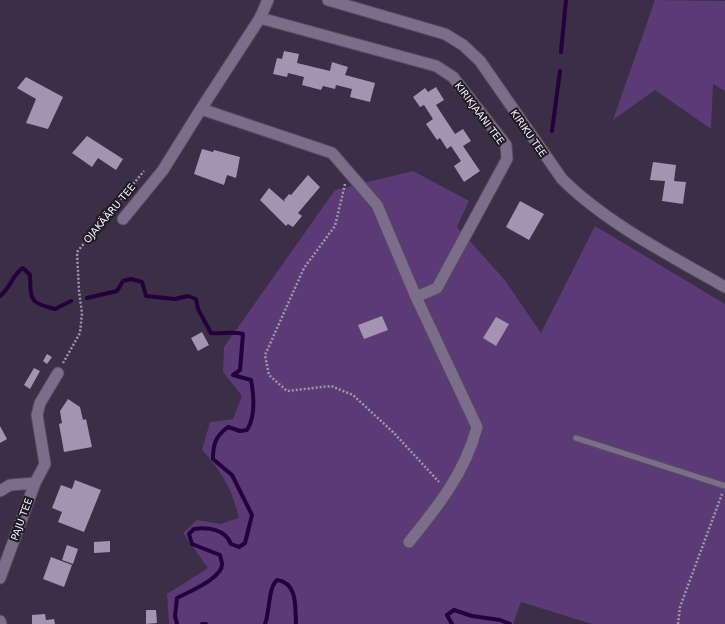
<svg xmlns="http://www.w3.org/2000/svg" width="725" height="624" font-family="'DejaVu Sans',sans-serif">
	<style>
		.green { fill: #5b3a76 }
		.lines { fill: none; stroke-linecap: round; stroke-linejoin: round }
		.stream { stroke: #26003c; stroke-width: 4 }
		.building { fill: #a394b2 }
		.service-casing { stroke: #554a5f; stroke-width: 8 }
		.minor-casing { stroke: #554a5f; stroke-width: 13 }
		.path { stroke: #9f96a8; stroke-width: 2.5; stroke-dasharray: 2 2; stroke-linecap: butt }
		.service { stroke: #7c6e8a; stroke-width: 5.5 }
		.minor { stroke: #7c6e8a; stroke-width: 11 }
		.labels { text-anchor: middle; stroke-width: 4; stroke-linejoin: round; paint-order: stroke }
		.street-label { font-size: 10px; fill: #f8f2ff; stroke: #1f1924 }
	</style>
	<rect width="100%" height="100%" fill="#3b2e46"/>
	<path class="green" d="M655,0L725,1V91L713,84L711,129L655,90L613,120Z
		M413,171L469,201L457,227L504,279L541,333L595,226L725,304V624H592L521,602L513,624H169L167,594L208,568L183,533L197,520L220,524L239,518C232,489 222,472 202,450L210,422L233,419L242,396L223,372L224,347L335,190Z"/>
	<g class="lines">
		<path class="stream" d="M561,52L566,0
			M552,131L560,71
			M0,296C13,285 11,276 23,268L30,275C31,300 29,303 55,309L71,301
			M87,298L117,291L123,281L131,279L142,282L146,296L175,299L188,296L196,299L198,309L211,333C222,334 233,331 243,334L240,370L233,375L251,380C254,396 256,416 247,430L240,431L228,427C216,436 213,443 213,459L232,475L252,515L245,543L239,547L231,544C225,529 208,527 194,529L189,534L192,544L220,555C220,557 222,561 222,564C223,578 188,592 177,598L175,616L177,624
			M202,624H206
			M265,624C270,611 268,588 277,580C298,583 295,607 296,624
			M452,624L447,615L454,610L472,616L500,620L510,624"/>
	</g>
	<path class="building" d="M284,51L299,54L297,63L330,71L332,62L348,67L345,75L375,83L370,102L350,97L352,89L336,85L335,89L323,86L321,90L302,85L304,77L288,73L287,77L273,74L277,58L282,59Z
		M26,77L63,97L48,129L26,123L36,99L17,88Z
		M436,87L444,100L436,105L455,134L463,129L471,141L463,146L480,171L464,182L454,166L461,161L451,146L447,149L440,138L437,140L426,124L433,119L424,105L420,107L413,97L425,88L428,92Z
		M87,136L123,159L116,170L98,158L92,167L72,153Z
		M202,149L213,152L214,150L240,157L236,178L227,175L224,185L194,174Z
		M653,162L676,165L674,181L686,182L683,204L662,201L665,181L650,180Z
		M308,175L320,187L298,213L302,216L293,227L288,224L286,226L260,200L269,188L285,202L284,200L289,194L291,195Z
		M520,201L544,214L529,240L506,227Z
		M382,316L388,330L364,339L358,325Z
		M496,317L509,324L496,346L483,338Z
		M202,332L209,345L198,351L191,338Z
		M47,354L52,357L47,364L43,361Z
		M34,368L40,371L30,389L24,385Z
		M68,399L80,407L83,420L86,419L92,447L64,452L59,424L62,423L60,411Z
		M0,426L7,439L0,443Z
		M75,480L101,490L84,532L58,522L62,512L52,508L61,485L72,489Z
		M110,541V552L94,553V542Z
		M67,545L78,549L73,564L62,560Z
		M51,557L72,565L64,587L43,579Z
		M146,610H156L157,623L146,624Z
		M45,614L46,620L54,619L55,624H32V615Z"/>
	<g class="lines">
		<defs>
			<path id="service" d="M576,438L725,486"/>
			<path id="minor" d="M328,0L445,34L463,45L480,61L562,179C606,223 671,256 725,287
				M260,18L436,66L453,77L506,145L507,159L437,288L416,297L377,205L332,153L201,109L260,18L268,0
				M123,219L163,170L201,109
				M0,491L10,485L35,483
				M409,542C438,506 465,473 477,427L416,297
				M0,578L35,483L45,464L37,415L40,403L58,373
				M0,621L1,624"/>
		</defs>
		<use href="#service" class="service-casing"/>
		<use href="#minor" class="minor-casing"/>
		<path class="path" d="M345,184L335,226L304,268L265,355L269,375L287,391L331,386L353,395L394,433L439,482
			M63,363L80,333L82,313L79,291L77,252L144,171
			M678,624L680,607L722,494"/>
		<use href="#service" class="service"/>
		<use href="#minor" class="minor"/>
	</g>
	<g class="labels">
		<g class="street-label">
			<text transform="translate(480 113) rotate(53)" y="4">KIRIKJAANI TEE</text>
			<text transform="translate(529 133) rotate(55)" y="4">KIRIKU TEE</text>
			<text transform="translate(109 213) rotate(-50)" y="4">OJAKÄÄRU TEE</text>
			<text transform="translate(21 519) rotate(-70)" y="4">PAJU TEE</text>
		</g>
	</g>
</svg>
